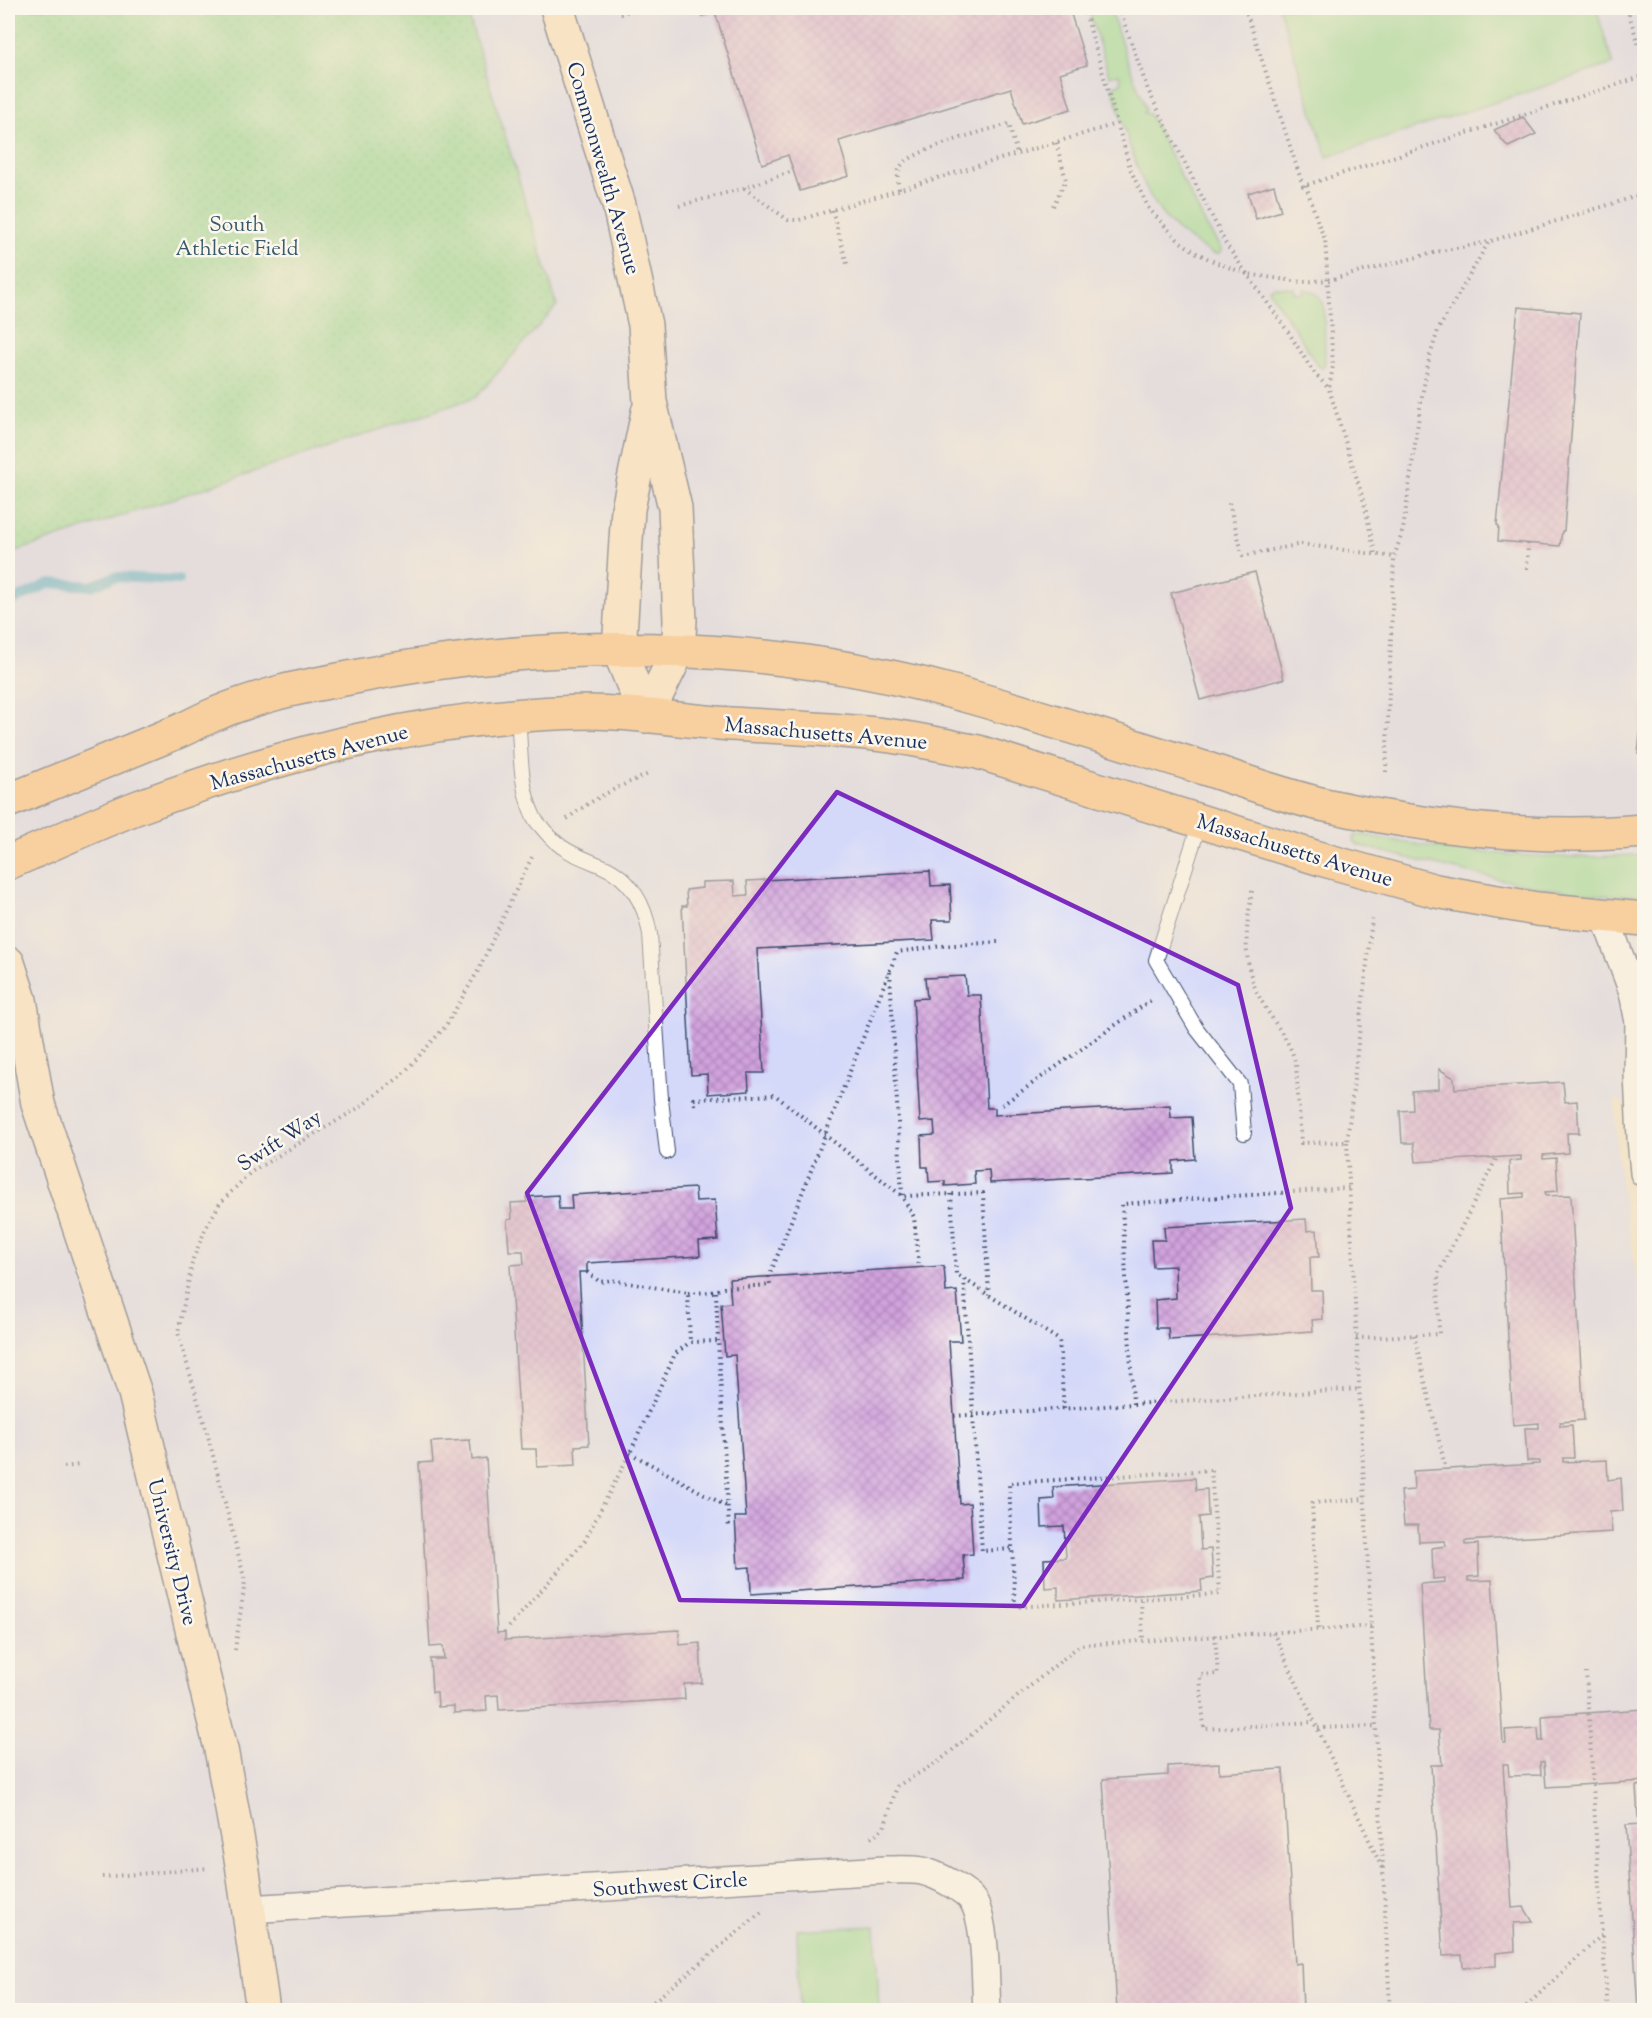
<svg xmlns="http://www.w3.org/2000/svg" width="1652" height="2018" font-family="'Sorts Mill Goudy',serif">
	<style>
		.built { fill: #d4d8f9 }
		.green { fill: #8fdb98; stroke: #55857b; stroke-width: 1.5 }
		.park { fill: url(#park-dots); stroke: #55857b; stroke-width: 1.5 }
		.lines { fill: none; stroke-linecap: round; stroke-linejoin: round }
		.stream { stroke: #55add2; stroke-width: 10 }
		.building { fill: url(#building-cross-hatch) }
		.service-casing { stroke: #3b4a6d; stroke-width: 16 }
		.minor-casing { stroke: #3b4a6d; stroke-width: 30 }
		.secondary-casing { stroke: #3b4a6d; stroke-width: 36 }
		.primary-casing { stroke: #3b4a6d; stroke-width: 36 }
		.path { stroke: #3b4a6d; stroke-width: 4; stroke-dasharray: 1.5 4.5; stroke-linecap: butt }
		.service { stroke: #fff; stroke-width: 14 }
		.minor { stroke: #fff; stroke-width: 27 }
		.secondary { stroke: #ffe4c6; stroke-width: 33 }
		.primary { stroke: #ffbb71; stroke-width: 33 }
		.marked { fill: none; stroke: #7b2cbf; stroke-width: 4.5; stroke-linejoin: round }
		.labels { text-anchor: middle; stroke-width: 5; stroke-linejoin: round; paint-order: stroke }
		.street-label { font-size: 21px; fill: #1b2f5e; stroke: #fbf7ec }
		.park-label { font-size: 21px; fill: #385a6c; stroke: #fbf7ec }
	</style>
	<defs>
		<pattern id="park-dots" width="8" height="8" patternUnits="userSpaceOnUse" patternTransform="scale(1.5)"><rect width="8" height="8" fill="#8fdb98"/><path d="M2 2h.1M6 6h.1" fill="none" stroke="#7bbc85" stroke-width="1.8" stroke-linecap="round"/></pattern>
		<pattern id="building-cross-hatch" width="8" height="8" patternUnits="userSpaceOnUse" patternTransform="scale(1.5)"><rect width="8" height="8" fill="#d2a3de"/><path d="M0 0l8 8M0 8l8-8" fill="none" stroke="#aa85b7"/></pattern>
	</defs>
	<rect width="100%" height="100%" fill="#fbf7ec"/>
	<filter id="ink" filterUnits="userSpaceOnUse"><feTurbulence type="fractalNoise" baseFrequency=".0167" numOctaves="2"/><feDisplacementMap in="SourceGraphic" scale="12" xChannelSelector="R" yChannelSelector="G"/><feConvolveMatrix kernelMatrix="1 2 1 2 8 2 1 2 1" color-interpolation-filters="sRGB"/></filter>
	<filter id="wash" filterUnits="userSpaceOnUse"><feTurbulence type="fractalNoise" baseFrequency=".008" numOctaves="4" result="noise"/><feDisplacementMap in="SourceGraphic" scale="24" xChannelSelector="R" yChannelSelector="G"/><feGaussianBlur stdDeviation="1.35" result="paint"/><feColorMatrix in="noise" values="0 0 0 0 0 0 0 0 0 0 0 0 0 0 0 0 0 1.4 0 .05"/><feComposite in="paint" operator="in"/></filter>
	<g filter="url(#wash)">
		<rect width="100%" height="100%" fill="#f2e2c5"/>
		<path class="built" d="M8,8H1644V1114L1615,1099L1616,1139L1620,1180L1644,1317V2010H8Z"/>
		<path class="green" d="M1088,8H1110L1126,57L1146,108L1144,113L1149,114L1207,227L1222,250L1219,254H1213C1192,242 1171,228 1157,207C1135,174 1124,124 1112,87L1121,83L1119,74L1109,76Z
			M1279,8H1596L1613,64L1327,157Z
			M1274,286L1294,288V293L1303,294L1304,289C1314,290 1321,297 1324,306L1325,364L1322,368L1317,365L1295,329L1271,294L1269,288Z
			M1364,835C1453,853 1554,862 1644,854V895C1626,895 1607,896 1589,894C1511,885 1434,865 1358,845L1354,841V836Z
			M875,1926L879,2010H800L797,1930Z"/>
		<path class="park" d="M8,8H466L557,305L476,397L8,554Z"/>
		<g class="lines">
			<path class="stream" d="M8,603L50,583L91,586L115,577L179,580"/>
		</g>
		<g id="blocks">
			<path class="building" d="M699,8H1069L1087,65L1060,73L1071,109L1022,124L1011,88L839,141L849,176L800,191L788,155L762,164L715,12L702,16Z
				M1523,117L1536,134L1508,147L1494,130Z
				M1274,185L1281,211L1256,219L1248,193Z
				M1518,307L1580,313L1564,531H1562L1560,546L1498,541L1499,526L1497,525Z
				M1255,572L1284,679L1200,700L1171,593Z
				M1643,705H1644V770H1639L1641,755L1638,754Z
				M930,871L931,886L950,885L952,920H932L934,940L757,949L764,1073H748L749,1091L708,1094L707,1074L691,1075L682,906H687L686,890L702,888V882L734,881L735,896L748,895L747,881Z
				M965,976L967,995H981L987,1108H995V1115L1170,1105L1171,1118L1192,1117L1195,1159L1173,1161V1173L990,1183L989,1170L974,1171L975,1184L945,1186V1181L929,1182L928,1167H922L921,1136L935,1135L934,1121L920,1122L913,999L927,998L925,978Z
				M1439,1069L1454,1078L1455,1089L1563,1082L1565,1102L1577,1101L1579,1133H1567L1568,1153L1543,1155V1159L1556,1158L1558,1191L1545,1192L1546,1196L1571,1195L1584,1420L1560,1422V1426L1572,1425L1574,1458H1563V1462L1607,1460L1608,1480L1621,1478L1623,1511L1610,1512L1612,1532L1465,1541V1545L1478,1544L1479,1576L1468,1577V1581L1492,1580L1503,1743H1506L1505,1730L1538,1728L1539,1741H1543L1542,1716L1644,1709V1781L1546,1787L1544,1762H1540L1541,1775L1509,1776L1508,1764H1503L1512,1908L1524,1907L1533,1922L1514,1923L1515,1951L1496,1953V1966L1463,1967L1462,1955L1443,1956L1431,1765H1442L1439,1730H1429L1420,1584L1445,1582V1578L1433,1579L1432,1548L1446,1546L1445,1541L1419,1542L1418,1525H1404L1401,1491L1414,1490L1413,1471L1539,1464V1461H1527L1525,1428H1539V1423L1513,1425L1500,1199L1524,1197V1193L1510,1194L1509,1161L1521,1160V1156L1416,1162L1414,1143H1402L1400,1111L1413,1110L1412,1091L1439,1089Z
				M695,1188L696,1201L715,1200L718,1240L699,1241L700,1256L587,1263V1272H579L589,1445L575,1446L576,1465L537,1467L536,1449H521L510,1265L524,1264L523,1251H509L507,1220L512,1219L511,1203L527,1202L526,1197L558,1195L559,1209H572L571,1195Z
				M1306,1219L1307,1231L1317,1230L1319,1257H1310L1311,1290H1322L1323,1319L1312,1320L1313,1331L1169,1340L1168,1328H1156L1155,1300L1176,1298L1175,1266L1153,1267L1151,1240H1165L1164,1227Z
				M944,1266L946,1292L957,1291L961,1341H949L960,1504L970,1503L973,1554L963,1555L965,1580L751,1594L750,1567L738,1568L735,1517H746L735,1355L725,1356L721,1304L731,1303L729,1279Z
				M470,1440L472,1460L486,1458L497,1633L505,1632V1640L679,1630L680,1645L700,1643L702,1683L684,1684L685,1699L499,1710L498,1695L486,1696L487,1711L454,1713V1706L438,1707L437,1692H432L430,1659H444L443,1646L430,1647L419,1463L433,1462L431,1442Z
				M1195,1478L1196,1490L1207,1489L1208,1516L1199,1517L1201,1550L1211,1549L1213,1578L1201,1580L1202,1591L1058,1600V1587L1045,1588L1044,1559L1066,1558L1064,1526L1042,1527L1041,1500L1054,1499L1053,1487Z
				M1219,1763V1773L1283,1769L1295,1964L1301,1963L1303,2010H1117L1103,1779L1168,1775V1766Z
				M1644,1785V1817L1638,1818L1636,1786Z
				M1644,1824V2010H1638L1626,1825Z"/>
		</g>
	</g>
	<g filter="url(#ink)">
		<use href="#blocks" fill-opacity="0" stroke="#3b4a6d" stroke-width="1.5"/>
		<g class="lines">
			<defs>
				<path id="service" d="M518,715C521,748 519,785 533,815C535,821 540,825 544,830C561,851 578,856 602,866C631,878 645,905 650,934L661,1099L667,1152
					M1200,822L1156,960L1196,1028L1240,1084L1244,1133"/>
				<path id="minor" d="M1605,917L1633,992L1639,1022L1638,1074L1641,1138L1644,1173
					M248,1909L885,1870C896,1870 910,1869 922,1871C936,1874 965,1889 973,1901C987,1924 985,1983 987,2010"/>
				<path id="secondary" d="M557,8L619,205L645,325L650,402L675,508L680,621L678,651L646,716
					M646,716L619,650L628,509L648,412
					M8,963L20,1000L38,1104L135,1393L221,1749L242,1864L263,2010"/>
				<path id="primary" d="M8,801C62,779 117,757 172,734C188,728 202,719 218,713C236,705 256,699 274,694C298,687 324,683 349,678C546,637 758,639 953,692C1037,715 1120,742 1204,768C1244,781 1284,796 1325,805C1429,828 1539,840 1644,831
					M8,863C52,844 96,823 141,806C286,752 434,714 590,712C636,712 683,721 730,724C781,727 833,729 884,735C916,739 947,746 978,752L1321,859L1436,891L1537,909L1644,919"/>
			</defs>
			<use href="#service" class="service-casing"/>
			<use href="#minor" class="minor-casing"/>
			<use href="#secondary" class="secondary-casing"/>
			<use href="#primary" class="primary-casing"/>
			<path class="path" d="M1084,8L1131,171L1149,209L1179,241L1197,253L1217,263L1247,274L1289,333L1312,370L1329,389L1364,502L1375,554
				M1119,8L1148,90L1227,246L1247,274L1301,282L1329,280L1441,251L1488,242L1644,194
				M1245,8L1303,186L1644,76
				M1627,8L1644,62
				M620,14L638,8
				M1306,185L1318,223L1325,239L1333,366L1329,388
				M744,188L788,220H799L1116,124
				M899,189C898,182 896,173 901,166C912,150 987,130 1009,124L1017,154
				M679,206L744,188L793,171
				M1053,206L1066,180L1056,142
				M832,210L848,267
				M1229,503L1243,556L1301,544L1394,557
				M1527,569L1528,544
				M1386,772L1394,557L1403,530L1421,401L1429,359L1438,330L1488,243
				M567,819C592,799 619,786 649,774
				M1252,891C1245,935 1241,968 1265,1007C1277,1027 1290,1041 1296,1064L1301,1143L1347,1142L1372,919
				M890,972L902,1196L914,1217L919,1267
				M695,1105L694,1099L775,1095L902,1196L983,1193L989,1295
				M1002,1105L1151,1000
				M1347,1142L1390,2010
				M951,1194L956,1274L1059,1340L1064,1409
				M587,1272L600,1282L611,1280L688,1293L690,1342L718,1341L729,1529
				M964,1279L982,1551L1012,1549
				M716,1292L718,1341
				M688,1293L712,1292L724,1288L770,1285L769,1277L897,952L942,946L998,942
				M1414,1335L1446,1470
				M1356,1338L1439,1334L1438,1274L1497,1157
				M1133,1404L1122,1204L1349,1188
				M954,1416L1359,1389
				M630,1453L728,1507
				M64,1467L80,1465
				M1211,1470L1220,1594L1015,1607L1009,1483Z
				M1141,1600L1143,1640
				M509,1627L584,1542L630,1453L675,1354L690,1342
				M1318,1629L1312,1503L1366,1499
				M1273,1632L1382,1868
				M1215,1635L1218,1674L1200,1675L1204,1729L1314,1722
				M235,1650L245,1581L207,1432L178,1333L193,1259L206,1228L220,1203L251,1172L360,1107L402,1075L445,1027L478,971L523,875L533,855
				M1318,1728L1377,1726
				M871,1838L884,1828L897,1786L938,1762L1080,1645L1372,1626
				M102,1877L209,1868
				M1602,1936L1608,2010
				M645,2010L653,2002L763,1911
				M1522,2010L1602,1935L1586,1672"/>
			<use href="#service" class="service"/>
			<use href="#minor" class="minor"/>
			<use href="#secondary" class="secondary"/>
			<use href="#primary" class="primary"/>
		</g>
	</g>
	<path d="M0 0H1652V2018H0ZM837,792L1238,985L1291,1208L1023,1606L680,1600L527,1193Z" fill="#f2e2c5" fill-opacity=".55" fill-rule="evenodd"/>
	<path class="marked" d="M837,792L1238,985L1291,1208L1023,1606L680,1600L527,1193Z"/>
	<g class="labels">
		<g class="street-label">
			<text transform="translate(604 168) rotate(74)" y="7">Commonwealth Avenue</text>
			<text transform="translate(826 733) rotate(5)" y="7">Massachusetts Avenue</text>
			<text transform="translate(309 757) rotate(-15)" y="7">Massachusetts Avenue</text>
			<text transform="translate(1295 850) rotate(17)" y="7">Massachusetts Avenue</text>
			<text transform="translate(279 1140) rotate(-33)" y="7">Swift Way</text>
			<text transform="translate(173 1552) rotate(76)" y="7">University Drive</text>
			<text transform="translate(670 1884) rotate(-4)" y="7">Southwest Circle</text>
		</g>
		<g class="park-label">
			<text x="237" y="231">South<tspan x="237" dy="24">Athletic Field</tspan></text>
		</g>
	</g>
	<rect width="1652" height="2018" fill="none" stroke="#fbf7ec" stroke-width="30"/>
</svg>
